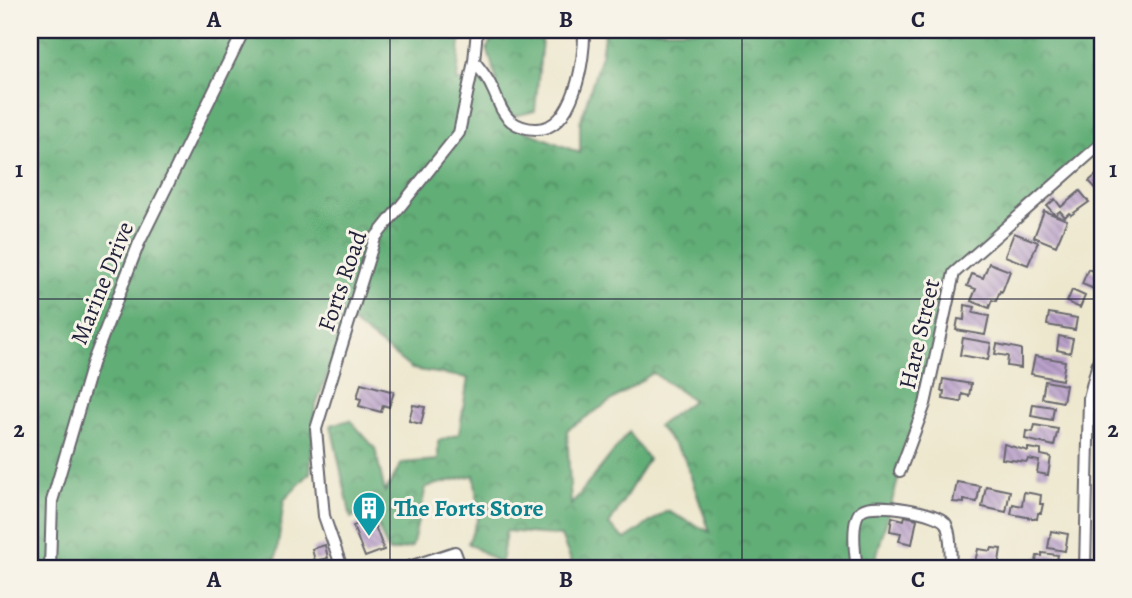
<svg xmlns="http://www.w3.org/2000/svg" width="1132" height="598" font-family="Alegreya,serif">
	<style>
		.forest { fill: url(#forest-crowns); stroke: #426859; stroke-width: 2; fill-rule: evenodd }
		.building { fill: url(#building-back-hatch) }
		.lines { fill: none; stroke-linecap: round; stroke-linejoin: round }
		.street-casing { stroke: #69676e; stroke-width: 14 }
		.street { stroke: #fff; stroke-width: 10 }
		.grid { fill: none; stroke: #22223b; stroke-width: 2; stroke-opacity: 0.55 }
		.labels { text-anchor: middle; stroke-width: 6; stroke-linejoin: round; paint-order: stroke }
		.street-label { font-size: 24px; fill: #22223b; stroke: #f7f3e8 }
		.culture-label { font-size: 24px; font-weight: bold; fill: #0d838f; stroke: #f7f3e8; text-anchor: start }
		.neatline { fill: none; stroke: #22223b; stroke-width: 2.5 }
		.grid-label { font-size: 23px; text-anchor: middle; font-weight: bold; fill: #22223b }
	</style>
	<defs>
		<pattern id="forest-crowns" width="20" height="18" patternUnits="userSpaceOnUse" patternTransform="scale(1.75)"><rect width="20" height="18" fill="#62ae77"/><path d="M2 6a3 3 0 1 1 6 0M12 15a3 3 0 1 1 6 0" fill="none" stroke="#508d63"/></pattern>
		<pattern id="building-back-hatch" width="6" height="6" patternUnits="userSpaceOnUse" patternTransform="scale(1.75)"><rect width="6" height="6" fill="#baa1ca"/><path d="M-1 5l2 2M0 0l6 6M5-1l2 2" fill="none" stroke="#9783a5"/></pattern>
	</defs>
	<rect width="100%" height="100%" fill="#f7f3e8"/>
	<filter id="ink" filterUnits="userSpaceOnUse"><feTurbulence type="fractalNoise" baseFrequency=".0143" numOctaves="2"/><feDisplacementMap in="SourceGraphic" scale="14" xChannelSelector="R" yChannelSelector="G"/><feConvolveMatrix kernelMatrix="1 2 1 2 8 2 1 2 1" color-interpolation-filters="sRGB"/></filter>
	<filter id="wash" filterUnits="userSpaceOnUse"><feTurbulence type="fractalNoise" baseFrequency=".00686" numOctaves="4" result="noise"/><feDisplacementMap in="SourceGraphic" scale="28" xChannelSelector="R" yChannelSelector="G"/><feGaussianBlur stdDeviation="1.57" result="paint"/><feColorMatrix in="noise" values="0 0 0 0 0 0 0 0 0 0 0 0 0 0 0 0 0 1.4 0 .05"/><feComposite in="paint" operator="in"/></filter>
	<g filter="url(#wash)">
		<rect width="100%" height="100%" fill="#ede7cd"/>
		<path class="forest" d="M30,30H461L457,81H497L487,48L497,30H543L535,111L499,120L580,153V123L601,55L605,30H1102V143L958,269L873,568H574L561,536L506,531L501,564L468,543L479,516L474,475L426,487L412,547L389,552L370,508L351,518L331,425L350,420L375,448L385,492L402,463L438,460V441L459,434L468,378L412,369L348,319L315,408L310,473L284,500L275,568H30ZM653,373L693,400L658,426L684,457L710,532L667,511L625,539L609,525L648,459L629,432L571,505L567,430Z"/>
		<g id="blocks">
			<path class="building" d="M1102,170V193L1101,194L1089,181Z
				M1080,191L1089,202L1071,215L1069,213L1065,217L1060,211L1055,215L1047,206L1055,199L1061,207Z
				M1044,211L1067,220L1056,246L1034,237Z
				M1014,233L1038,242L1028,265L1005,256Z
				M989,263L1010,271L1002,292L1000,291L996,301L992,300L989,308L971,301L976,289L967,286L972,274L983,278Z
				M1088,269L1102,275L1099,291L1082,284Z
				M1072,290L1085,296L1080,308L1067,302Z
				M965,305L975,307L973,313L989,316L985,335L956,330L958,319L964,320Z
				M1049,313L1077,318L1075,330L1047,325Z
				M1059,336L1073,339L1070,353L1057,350Z
				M963,338L991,343L988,360L960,355Z
				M997,344L1021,349V368L1007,366L1008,356L995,354Z
				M1035,356L1065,361L1062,380L1031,374Z
				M943,379L971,384L969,396L962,394L961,402L943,399L944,391H941Z
				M1045,381L1066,385L1063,402L1042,398Z
				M361,383L394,392L389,407L383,405L381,412L359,406L361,399L357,398Z
				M1033,404L1054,407L1052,420L1031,416Z
				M413,405L425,407L421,424L409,421Z
				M1035,425L1058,429L1054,446L1025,439L1026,431L1033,432Z
				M1004,444L1028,451V448L1041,450V455L1051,457L1048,475L1037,473L1039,461L1028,459L1027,462L1002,459Z
				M957,482L980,486L977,502L964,500V503L953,502Z
				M986,486L1010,491L1006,512L982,507Z
				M1024,492L1041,495L1040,504H1043L1041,513H1038L1037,519L1011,514L1013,504L1022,506Z
				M905,516L917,519L912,544L899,541L901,533L890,531L892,517L904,520Z
				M372,518L384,550L365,557L353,526Z
				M1051,531L1068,534L1065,551L1048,548Z
				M325,545L328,558L315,561L312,549Z
				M992,548L1001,549L998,568H983L984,563L975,562L978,549L991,551Z
				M1042,553L1058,555L1057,560L1063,561L1062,568H1035L1037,556H1042Z"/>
		</g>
	</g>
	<g filter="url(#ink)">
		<use href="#blocks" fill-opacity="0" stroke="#69676e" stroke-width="2"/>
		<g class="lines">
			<defs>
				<path id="street" d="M474,61C480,69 488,78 492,88C498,99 500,112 511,121C519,127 527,129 536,129C574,130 585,59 584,30
					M1089,398L1102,402
					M900,471L925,404L954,273L1102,143
					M50,568L52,501L92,364L139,243L244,30
					M342,568L324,516L316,429L375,238L459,133L474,61L477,30
					M406,568L455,552L461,568
					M857,568C855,555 850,518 862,510C874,501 940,512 946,524C952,536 950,556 951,568
					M1085,568L1089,398L1102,347"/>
			</defs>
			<use href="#street" class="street-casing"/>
			<use href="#street" class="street"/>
		</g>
	</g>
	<path class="grid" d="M390,30V568M742,30V568M30,299H1102"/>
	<defs>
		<symbol id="building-pin" viewBox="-11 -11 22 30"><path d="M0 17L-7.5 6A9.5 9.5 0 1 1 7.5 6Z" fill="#0f9aa8" stroke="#f7f3e8"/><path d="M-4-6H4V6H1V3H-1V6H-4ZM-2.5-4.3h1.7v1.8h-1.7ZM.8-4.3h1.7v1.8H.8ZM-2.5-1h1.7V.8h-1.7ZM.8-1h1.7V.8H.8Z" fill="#fff"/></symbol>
	</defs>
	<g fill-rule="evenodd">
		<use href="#building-pin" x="350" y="489" width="38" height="52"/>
	</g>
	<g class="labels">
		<g class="street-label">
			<text transform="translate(342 281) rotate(-71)" y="8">Forts Road</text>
			<text transform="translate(102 283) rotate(-68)" y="8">Marine Drive</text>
			<text transform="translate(919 334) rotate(-77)" y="8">Hare Street</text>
		</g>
		<g class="culture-label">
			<text x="394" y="516">The Forts Store</text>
		</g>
	</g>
	<rect width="1132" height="598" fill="none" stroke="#f7f3e8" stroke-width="77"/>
	<rect x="38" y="38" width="1056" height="522" class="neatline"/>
	<g class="grid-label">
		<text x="214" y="27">A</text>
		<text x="566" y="27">B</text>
		<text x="918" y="27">C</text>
		<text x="19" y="177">1</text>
		<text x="1113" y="177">1</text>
		<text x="19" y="437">2</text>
		<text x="1113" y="437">2</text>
		<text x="214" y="587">A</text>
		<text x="566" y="587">B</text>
		<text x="918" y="587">C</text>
	</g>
</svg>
